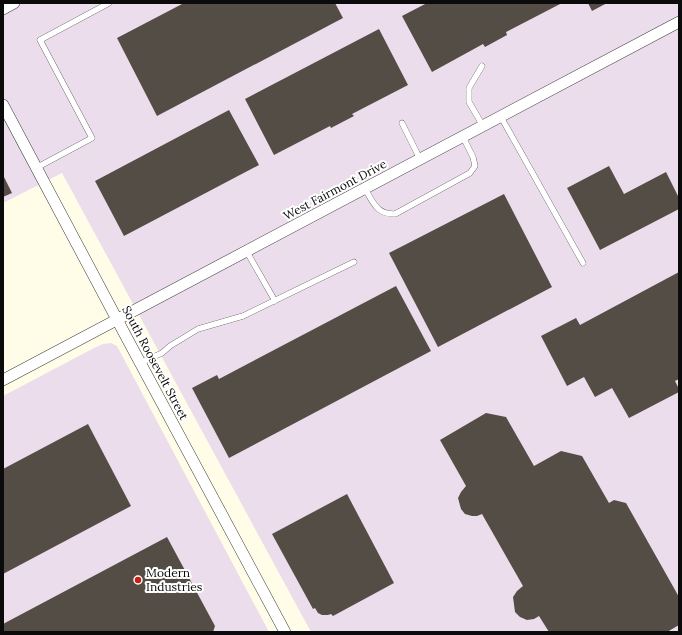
<svg xmlns="http://www.w3.org/2000/svg" width="682" height="635" font-family="Lora,serif">
	<style>
		.industrial { fill: #ebddeb }
		.building { fill: #544d46 }
		.lines { fill: none; stroke-linecap: round; stroke-linejoin: round }
		.service-casing { stroke: #3e3e3e; stroke-width: 6 }
		.minor-casing { stroke: #3e3e3e; stroke-width: 12 }
		.service { stroke: #fff; stroke-width: 5.5 }
		.minor { stroke: #fff; stroke-width: 11 }
		.poi-dot { fill: #c82015; stroke: #fff; stroke-width: 1.5 }
		.labels { text-anchor: middle; stroke-width: 4; stroke-linejoin: round; paint-order: stroke }
		.street-label { font-size: 12px; fill: #0b0b0b; stroke: #fff }
		.poi-label { font-size: 12px; fill: #0b0b0b; stroke: #fff; text-anchor: start }
	</style>
	<rect width="100%" height="100%" fill="#fffde8"/>
	<path class="industrial" d="M3,3H679V632H311L62,173L3,203Z
		M111,343L117,346L269,632H3V396L94,348L103,344Z"/>
	<path class="building" d="M184,3H335L343,18L157,116L117,38Z
		M427,3H562L506,32L507,35L485,47L483,44L432,72L402,16Z
		M588,3H607L592,11Z
		M379,29L408,85L352,114L354,116L331,128L330,126L274,155L245,99Z
		M229,110L259,165L124,236L95,181Z
		M609,166L624,194L666,172L679,198V209L600,250L567,188Z
		M3,175L12,193L3,197Z
		M504,194L552,287L438,347L389,253Z
		M679,272V379L675,381L679,389V392L629,418L612,388L595,397L584,377L567,386L541,336L576,318L580,325Z
		M396,286L431,351L229,458L192,388L217,375L219,379Z
		M486,413L506,417L534,466L561,451L582,456L609,503L614,500L626,503L679,597V625L667,632H549L539,616L534,619L527,620L520,617L515,612L513,597L517,591L523,586L482,514L477,516H472L465,514L461,509L458,498L461,492L466,486L440,440Z
		M88,424L131,506L3,574V469Z
		M347,494L394,583L333,616L331,614L328,615H322L318,613L315,608L313,609L272,534Z
		M167,537L215,626L213,632H3V624Z"/>
	<g class="lines">
		<defs>
			<path id="service" d="M482,66L469,88V102L483,126
				M501,117L583,263
				M402,123L420,159
				M36,168L92,138L40,40L109,3
				M365,189C374,203 376,214 395,214L470,173L475,166L473,157L463,137
				M247,252L275,301
				M140,363L162,353L170,346L198,329L243,316L354,262"/>
			<path id="minor" d="M3,9L14,3
				M3,105L129,342L285,632
				M3,380L679,22"/>
		</defs>
		<use href="#service" class="service-casing"/>
		<use href="#minor" class="minor-casing"/>
		<use href="#service" class="service"/>
		<use href="#minor" class="minor"/>
	</g>
	<circle class="poi-dot" cx="138" cy="580" r="4"/>
	<g class="labels">
		<g class="street-label">
			<text transform="translate(335 190) rotate(-28)" y="4">West Fairmont Drive</text>
			<text transform="translate(155 363) rotate(62)" y="4">South Roosevelt Street</text>
		</g>
		<g class="poi-label">
			<text x="146" y="577">Modern<tspan x="146" dy="14">Industries</tspan></text>
		</g>
	</g>
	<rect width="682" height="635" fill="none" stroke="#0b0b0b" stroke-width="8"/>
</svg>
